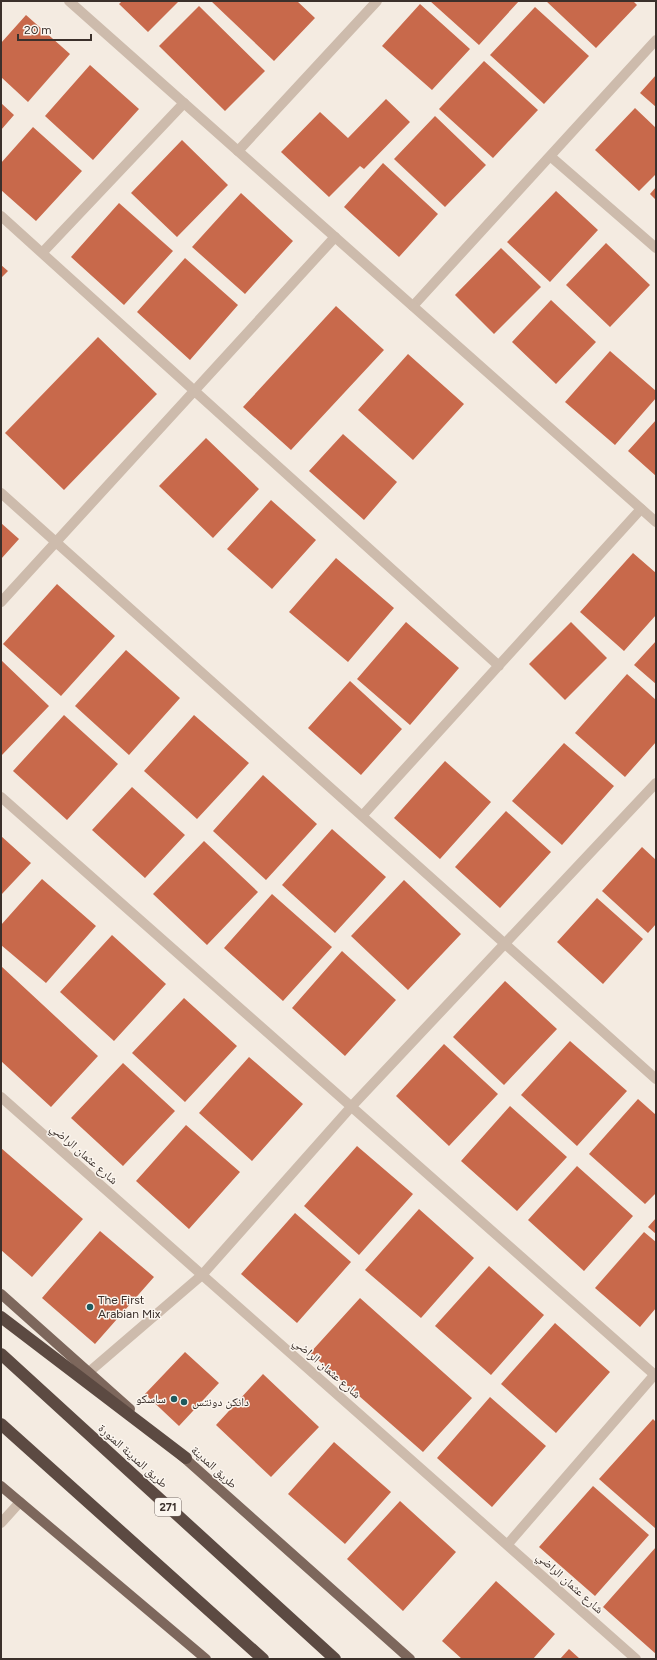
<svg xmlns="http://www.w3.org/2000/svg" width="657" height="1660" font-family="Figtree,'Noto Naskh Arabic',sans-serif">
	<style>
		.building { fill: #c8694b }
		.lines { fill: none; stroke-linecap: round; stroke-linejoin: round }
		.lane { stroke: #cdbbac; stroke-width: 10 }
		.street { stroke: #cdbbac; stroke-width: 10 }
		.primary { stroke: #7d675c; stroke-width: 10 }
		.highway { stroke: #5c4a42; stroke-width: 12 }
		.poi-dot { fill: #1f5a5e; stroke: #fbf5ee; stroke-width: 1.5 }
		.labels { text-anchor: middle; stroke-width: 3; stroke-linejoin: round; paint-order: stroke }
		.shield { fill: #fbf5ee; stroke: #756b66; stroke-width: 1 }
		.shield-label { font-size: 11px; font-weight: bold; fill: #3b302b }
		.street-label { font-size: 12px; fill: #3b302b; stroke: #fbf5ee }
		.poi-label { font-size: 12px; fill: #3b302b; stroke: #fbf5ee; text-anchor: start }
	</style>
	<rect width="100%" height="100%" fill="#f4ebe1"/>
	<path class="building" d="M122,1H179L148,32L119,4Z
		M211,1H297L315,18L274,61Z
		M430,1H519L479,45Z
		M546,1H633L637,5L596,48Z
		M420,4L470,49L432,90L382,46Z
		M199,6L265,71L225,111L159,46Z
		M535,7L589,56L544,104L490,55Z
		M26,15L70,54L28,102L1,77V43Z
		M484,61L538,110L493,158L439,109Z
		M90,65L139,109L93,160L45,116Z
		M656,75V107L640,93Z
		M386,99L410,122L364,169L360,166L329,197L281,152L320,112L348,138Z
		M1,103L14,115L1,130Z
		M635,108L656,128V174L639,191L595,150Z
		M435,116L486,165L445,207L394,159Z
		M33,127L82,171L36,221L1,190V163Z
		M182,140L228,185L177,237L131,193Z
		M383,163L438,214L399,257L344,207Z
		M656,187V200L650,194Z
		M556,191L598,230L550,282L507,242Z
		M241,193L293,241L245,294L192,247Z
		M119,203L173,251L124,305L71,257Z
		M606,243L650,285L610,327L566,285Z
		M501,248L541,287L494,334L455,295Z
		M185,258L238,305L190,360L137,312Z
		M1,265L8,271L1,278Z
		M551,300L596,342L556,384L512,342Z
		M336,306L384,350L291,450L243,407Z
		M98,337L157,394L64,490L5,433Z
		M610,351L656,391V398L615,445L565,402Z
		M408,354L464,404L413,460L358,410Z
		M656,420V476L628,451Z
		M343,434L397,482L364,520L309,471Z
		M206,438L259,489L213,538L159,486Z
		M271,500L316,540L272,589L227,549Z
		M1,523L19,539L1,559Z
		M633,553L656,573V615L624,651L580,612Z
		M336,558L394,608L348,662L289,612Z
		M57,584L115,636L61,696L3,644Z
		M406,622L459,668L410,725L357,679Z
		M571,622L607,658L565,700L529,664Z
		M656,641V684L634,665Z
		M126,650L180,698L129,755L75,706Z
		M1,660L49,706L1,756Z
		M627,674L656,700V742L625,777L575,733Z
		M350,681L402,729L361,775L308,728Z
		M64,715L118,764L67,820L13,771Z
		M194,715L249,763L197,819L144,771Z
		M564,743L614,786L562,845L512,801Z
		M445,761L491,802L440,859L394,818Z
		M263,775L317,824L266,880L213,831Z
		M132,787L185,835L145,878L92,830Z
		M506,811L551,852L500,908L455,867Z
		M332,829L386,877L335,933L282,885Z
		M1,836L31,863L1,895Z
		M204,841L258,892L207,945L153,894Z
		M642,847L656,860V924L648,933L602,891Z
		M42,879L96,926L46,983L1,945V925Z
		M404,880L461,934L408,990L351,936Z
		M272,894L332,947L283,1001L224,948Z
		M597,898L643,939L603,984L557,942Z
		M112,935L166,984L114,1041L60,992Z
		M342,951L396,1000L345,1056L292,1008Z
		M1,966L98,1056L51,1107L1,1061Z
		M505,981L557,1029L504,1085L453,1037Z
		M184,998L237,1046L185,1102L132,1053Z
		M570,1041L627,1091L577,1146L521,1095Z
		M444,1044L498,1094L449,1146L396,1096Z
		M249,1057L303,1104L252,1161L199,1113Z
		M123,1063L175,1111L123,1166L71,1118Z
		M638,1099L656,1115V1193L645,1204L589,1154Z
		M510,1106L567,1157L517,1211L461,1161Z
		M186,1125L240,1172L189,1229L136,1181Z
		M357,1146L413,1194L359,1255L304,1206Z
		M1,1148L83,1219L32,1277L1,1250Z
		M577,1166L633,1216L584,1271L528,1220Z
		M419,1209L474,1258L421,1318L365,1270Z
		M295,1213L351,1262L297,1323L241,1274Z
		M656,1218V1234L648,1227Z
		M100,1231L154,1277L95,1344L42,1298Z
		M644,1232L656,1242V1308L640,1327L595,1288Z
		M489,1266L544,1315L491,1375L435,1326Z
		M360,1298L472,1398L423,1452L310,1353Z
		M555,1323L610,1372L556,1433L501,1384Z
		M185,1352L219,1383L179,1426L145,1394Z
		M263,1374L319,1427L271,1477L216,1425Z
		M490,1397L546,1446L492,1507L437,1458Z
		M653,1419L656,1422L655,1528L599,1479Z
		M334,1442L391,1492L345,1544L288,1494Z
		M593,1486L649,1535L595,1596L539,1547Z
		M400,1501L456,1552L403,1611L347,1559Z
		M656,1547V1654L603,1607Z
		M496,1581L555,1634L533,1659H462L442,1641Z
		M569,1649L580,1659H560Z"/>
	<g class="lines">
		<path class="lane" d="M238,151L377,1
			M550,156L656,248
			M1,216L499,666
			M42,253L184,103
			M413,306L656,40
			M1,493L656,1079
			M1,602L335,237
			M1,797L656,1376
			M362,816L641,509
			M1,1097L636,1659
			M89,1372L202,1275L351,1107L656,783
			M507,1545L656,1373"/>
		<path class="street" d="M69,1L656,522
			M1,1523L20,1502"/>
		<path class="primary" d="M1,1294L130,1409
			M180,1454L410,1659
			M1,1486L206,1659"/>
		<path class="highway" d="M1,1317L186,1458
			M1,1354L335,1659
			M1,1424L263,1659"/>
	</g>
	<g class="poi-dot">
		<circle cx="90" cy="1307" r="4"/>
		<circle cx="174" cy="1399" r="4"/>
		<circle cx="184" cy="1402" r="4"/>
	</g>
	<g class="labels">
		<rect class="shield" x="155" y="1498" width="26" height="18" rx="3"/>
		<g class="shield-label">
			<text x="168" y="1511">271</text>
		</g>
		<g class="street-label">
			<text transform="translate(84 1154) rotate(41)" y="4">شارع عثمان الراضي</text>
			<text transform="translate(327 1368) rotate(41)" y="4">شارع عثمان الراضي</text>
			<text transform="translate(133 1456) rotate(42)" y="4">طريق المدينة المنورة</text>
			<text transform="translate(214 1467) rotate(42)" y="4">طريق المدينة</text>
			<text transform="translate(570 1583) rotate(42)" y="4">شارع عثمان الراضي</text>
		</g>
		<g class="poi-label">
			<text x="98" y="1304">The First<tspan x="98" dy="14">Arabian Mix</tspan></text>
			<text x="166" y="1403" text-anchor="end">ساسكو</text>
			<text x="192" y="1406">دانكن دونتس</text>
		</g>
	</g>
	<rect width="657" height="1660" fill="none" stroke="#3b302b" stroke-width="4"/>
	<path d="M18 34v6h73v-6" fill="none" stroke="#3b302b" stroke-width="2"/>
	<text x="24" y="34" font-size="12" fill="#3b302b" stroke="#fbf5ee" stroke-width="3" paint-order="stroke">20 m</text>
</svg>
